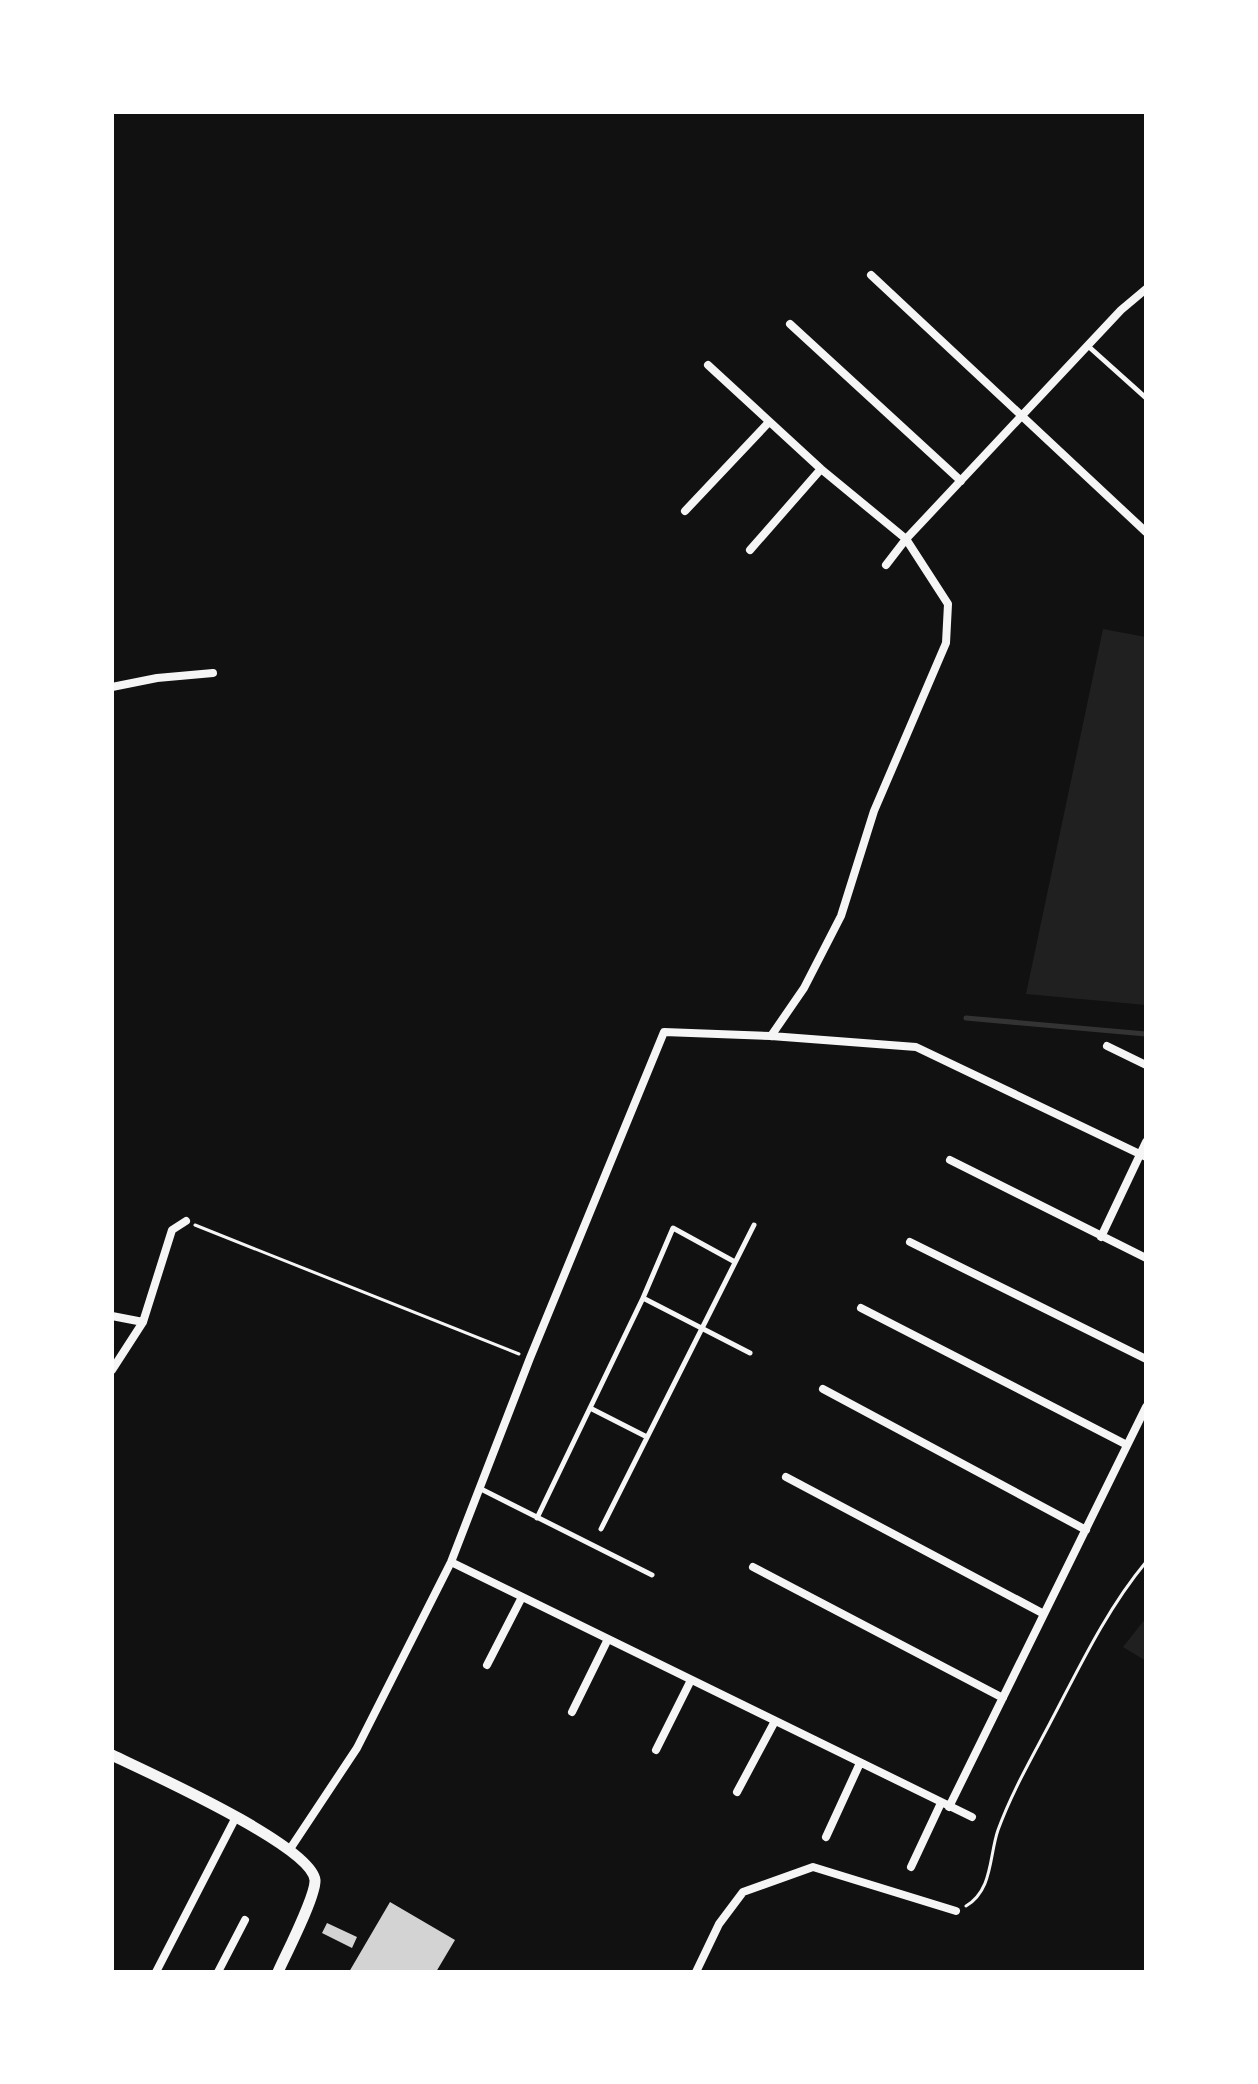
<svg xmlns="http://www.w3.org/2000/svg" width="1258" height="2084" font-family="Cabin,sans-serif">
	<style>
		.green { fill: #202020 }
		.lines { fill: none; stroke-linecap: round; stroke-linejoin: round }
		.stream { stroke: #333; stroke-width: 5 }
		.building { fill: #d3d3d3 }
		.path { stroke: #f5f5f5; stroke-width: 3 }
		.service { stroke: #f5f5f5; stroke-width: 5 }
		.minor { stroke: #f5f5f5; stroke-width: 8 }
		.tertiary { stroke: #f5f5f5; stroke-width: 11 }
	</style>
	<rect width="100%" height="100%" fill="#111"/>
	<path class="green" d="M1103,629L1146,637V1005L1026,994Z
		M1146,1618V1661L1123,1647Z"/>
	<g class="lines">
		<path class="stream" d="M966,1018L1146,1034"/>
	</g>
	<path class="building" d="M390,1902L455,1940L436,1972H349Z
		M327,1923L357,1937L352,1948L322,1933Z"/>
	<g class="lines">
		<path class="path" d="M195,1225L519,1354
			M966,1906C993,1890 989,1856 998,1830C1011,1794 1031,1759 1049,1725C1078,1670 1106,1610 1146,1562"/>
		<path class="service" d="M1088,346L1146,398
			M643,1298L673,1228L735,1262
			M590,1408L645,1436
			M479,1488L652,1575
			M537,1518L643,1298L750,1353
			M601,1529L754,1225"/>
		<path class="minor" d="M871,275L1146,532
			M790,324L961,481
			M708,365L821,469L906,539L886,565
			M685,511L769,422
			M750,550L821,469
			M112,687L157,678L213,673
			M771,1036L804,988L841,916L874,811L946,643L948,604L906,539L1121,310L1146,289
			M1107,1046L1146,1065
			M950,1160L1146,1258
			M1101,1237L1146,1142
			M910,1242L1146,1359
			M861,1308L1127,1445
			M112,1316L143,1322
			M112,1370L143,1322L172,1230L186,1221
			M823,1389L1086,1530
			M786,1477L1044,1614
			M451,1562L972,1817
			M753,1567L1003,1698
			M487,1665L522,1597
			M572,1712L608,1639
			M656,1750L691,1680
			M737,1792L775,1721
			M949,1807L1146,1407
			M826,1837L860,1763
			M290,1849L357,1748L451,1562L530,1358L664,1032L771,1036L916,1047L1146,1157
			M911,1867L941,1803
			M156,1972L236,1817
			M218,1972L245,1920
			M696,1972L719,1924L743,1892L813,1867L956,1911"/>
		<path class="tertiary" d="M112,1755C147,1772 311,1845 315,1880C316,1896 286,1954 278,1972"/>
	</g>
	<rect width="1258" height="2084" fill="none" stroke="#ffffff" stroke-width="228"/>
</svg>
